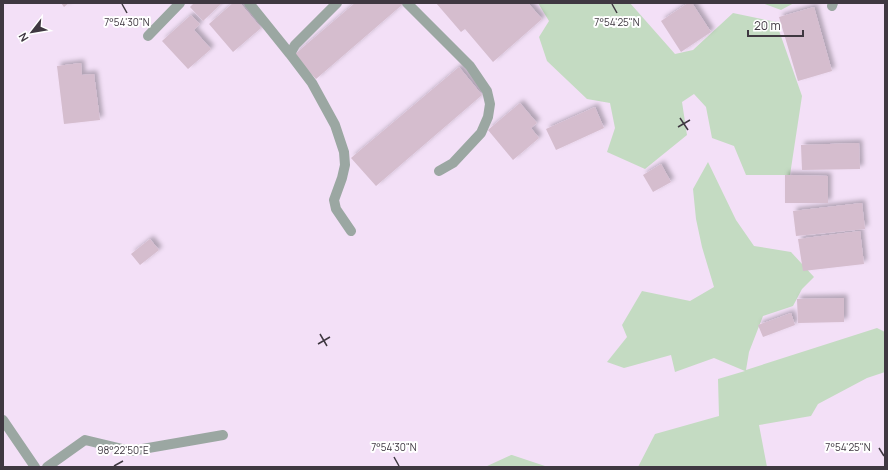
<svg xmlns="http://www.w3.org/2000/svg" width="888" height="470" font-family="Manrope,sans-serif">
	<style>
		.green { fill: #c4dbc2 }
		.building { fill: #d5bdce; filter: url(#shadow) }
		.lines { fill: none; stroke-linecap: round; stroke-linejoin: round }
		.service { stroke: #9ba7a2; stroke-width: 10 }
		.minor { stroke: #9ba7a2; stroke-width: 10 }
		.ticks { fill: none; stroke: #3f3841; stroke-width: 1.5 }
		.ticks-label { font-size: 10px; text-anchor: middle; fill: #3f3841; stroke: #fff; stroke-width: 4; stroke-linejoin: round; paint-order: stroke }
	</style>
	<defs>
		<filter id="shadow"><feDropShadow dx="3.5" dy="-3.5" stdDeviation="2" flood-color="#0004"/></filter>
	</defs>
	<rect width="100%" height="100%" fill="#f3e0f7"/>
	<path class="green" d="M538,3H630L675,54L693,50L733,13L776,22L802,96L790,175H746L734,146L712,138L706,107L694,94L682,102L687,135L645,169L607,152L615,128L610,103L587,99L547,61L539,37L549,21Z
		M762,3H794L781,10Z
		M708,162L736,220L754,246L791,252L814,277L802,289L793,306L763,316L749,352L746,370L877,328L885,332V372L867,378L818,404L811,416L759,425L767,467H638L655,434L719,416L718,379L745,371L714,358L675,372L671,355L624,368L607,362L627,337L622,325L642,291L690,301L714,287L702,247L696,219L693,189Z
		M511,455H512L548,467H485Z"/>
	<path class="building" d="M61,3H69L64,7Z
		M194,3H222L203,21L190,7Z
		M233,3H240L261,28L233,52L209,24Z
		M355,3H403V4L316,79L294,55Z
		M436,3H528L542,19L493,62L465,29L461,32Z
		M688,3H692L711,32L681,52L661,21Z
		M814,7L832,71L798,81L779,17Z
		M191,15L200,24L194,30L211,49L188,69L162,41Z
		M81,63L82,75L94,74L100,120L64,124L57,66Z
		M459,67L482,95L376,186L351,158Z
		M520,103L537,123L531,128L539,138L513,160L488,130Z
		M595,107L604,128L556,150L546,129Z
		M859,143L860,169L802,170L801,145Z
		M661,164L671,182L653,192L643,175Z
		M785,175L828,176V203H785Z
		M862,203L865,229L796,236L793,211Z
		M860,231L864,264L803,271L798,239Z
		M150,239L159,250L140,265L131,254Z
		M844,298V322L798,323L797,299Z
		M791,313L795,325L763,337L758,325Z"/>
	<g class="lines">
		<path class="service" d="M47,467L85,440L131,451L223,435"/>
		<path class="minor" d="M249,3L290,54L312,83L335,125L344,152L345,165L342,178L334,200L336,209L351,231
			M407,3L470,66L487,91L490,104L488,117L481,133L453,163L439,171
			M832,6L833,3
			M148,36L180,3
			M290,54L295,45L337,3
			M3,420L35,467"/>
	</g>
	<path class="ticks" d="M122,4L127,13M612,4L617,13M680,118L688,130M678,127L690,120M320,334L327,346M318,344L330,337M879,448L884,456M394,457L399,466M114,466L123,461"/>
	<g class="ticks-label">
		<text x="127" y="26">7°54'30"N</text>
		<text x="617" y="26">7°54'25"N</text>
		<text x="394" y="451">7°54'30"N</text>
		<text x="848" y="451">7°54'25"N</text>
		<text x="123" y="454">98°22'50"E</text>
	</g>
	<rect width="888" height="470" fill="none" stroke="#3f3841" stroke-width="8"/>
	<g transform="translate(32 32) rotate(239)" stroke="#ffffff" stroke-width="3" paint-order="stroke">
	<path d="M0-3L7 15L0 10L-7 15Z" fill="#3f3841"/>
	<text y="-6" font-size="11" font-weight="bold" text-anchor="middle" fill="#3f3841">N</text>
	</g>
	<path d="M748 30v6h55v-6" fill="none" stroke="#3f3841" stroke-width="2"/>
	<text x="754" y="30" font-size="12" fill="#3f3841" stroke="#ffffff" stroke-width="3" paint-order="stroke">20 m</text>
</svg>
